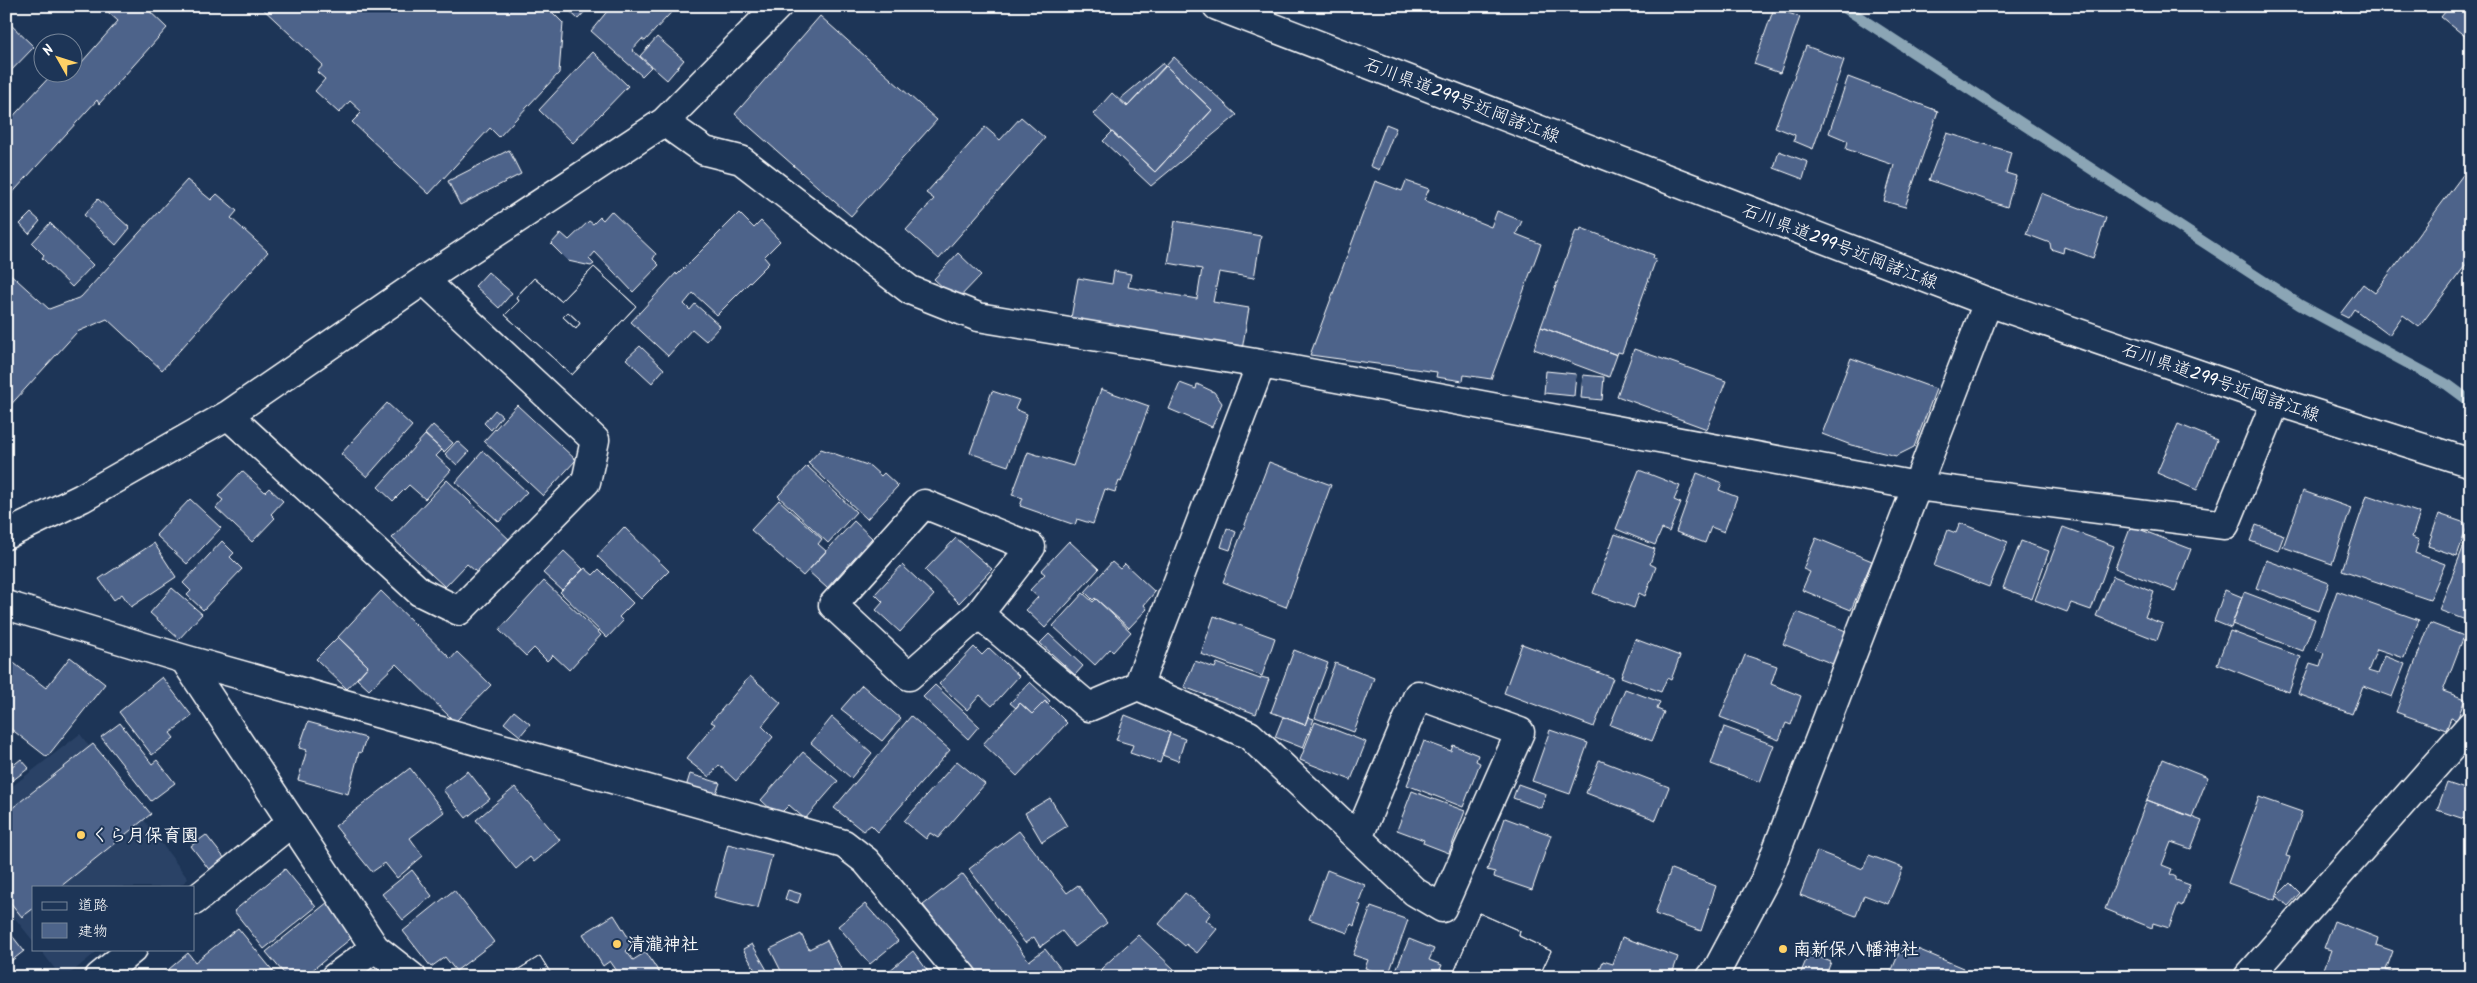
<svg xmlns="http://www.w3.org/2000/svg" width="2477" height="983" font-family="Kalam,'Klee One',sans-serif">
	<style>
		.built { fill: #2b4366 }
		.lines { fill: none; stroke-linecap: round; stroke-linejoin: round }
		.stream { stroke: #8ba5b5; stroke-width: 11 }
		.building { fill: #4d648a; stroke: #fff; fill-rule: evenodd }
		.minor-casing { stroke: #fff; stroke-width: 31 }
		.secondary-casing { stroke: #fff; stroke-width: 31 }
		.minor { stroke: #1d3557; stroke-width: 28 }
		.secondary { stroke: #1d3557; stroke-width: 28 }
		.poi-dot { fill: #ffd166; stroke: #1d3557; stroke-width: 2 }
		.labels { text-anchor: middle; stroke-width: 4; stroke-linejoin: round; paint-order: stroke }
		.street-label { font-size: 18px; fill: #fff; stroke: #1d3557 }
		.poi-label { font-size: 18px; font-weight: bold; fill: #fff; stroke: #1d3557; text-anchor: start }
	</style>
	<rect width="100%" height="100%" fill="#1d3557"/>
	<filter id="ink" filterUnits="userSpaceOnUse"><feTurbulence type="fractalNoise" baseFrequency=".02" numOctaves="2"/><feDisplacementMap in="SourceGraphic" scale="10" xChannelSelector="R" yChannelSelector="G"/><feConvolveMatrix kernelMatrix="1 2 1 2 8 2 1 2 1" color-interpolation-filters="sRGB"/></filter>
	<g filter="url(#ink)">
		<path class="built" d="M80,734L188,879L178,887H34V942L6,907V791Z
			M40,949H100L66,977H61Z"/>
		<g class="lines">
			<path class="stream" d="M1842,6L2300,305L2448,385L2471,402"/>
		</g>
		<path class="building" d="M113,6H144L167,28L99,104L97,100L6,200V124L54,72H72V69L74,71L118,21L108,12Z
			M260,6H546L563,23L559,73L499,137L490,128L429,194L352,122L362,112L350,101L339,113L315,91L325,79L317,72L323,65Z
			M564,6H590L578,19Z
			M607,6H677L645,41L642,39L632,50L651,67L642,76L591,31L609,9Z
			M2450,6H2471V41L2441,17Z
			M1774,8L1800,17L1780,73L1754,64Z
			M820,16L937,120L851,216L735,114Z
			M6,20L34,47L6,76Z
			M657,37L684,60L667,80L640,56Z
			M1806,46L1844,60L1813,149L1794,141L1795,135L1775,127Z
			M593,52L628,86L573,143L539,110Z
			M1174,57L1237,115L1151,186L1103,141L1112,132L1155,172L1212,110L1166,66Z
			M1163,63L1165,66L1128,106L1120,99Z
			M1166,66L1212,110L1155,172L1093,114L1112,93L1127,107Z
			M1848,77L1938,111L1905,207L1884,201L1894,165L1846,149L1848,141L1829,133Z
			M1021,117L1045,138L939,259L906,230L934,199L926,193L985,127L1000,140Z
			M1386,124L1396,128L1379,170L1370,166Z
			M1947,133L2011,152L2006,173L2016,176L2007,207L1929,180Z
			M509,150L521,174L460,205L448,181Z
			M1779,151L1808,162L1803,179L1774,168Z
			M2471,164V258L2419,327L2403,315L2389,335L2354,309L2348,318L2340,314L2363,284L2375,293Z
			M187,180L211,200L217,194L237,211L231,218L268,252L162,370L107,319L77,332L6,410V270L49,309L81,297Z
			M1375,181L1402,191L1406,181L1429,189L1424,200L1491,227L1497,211L1522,221L1516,234L1541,244L1491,379L1464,375L1463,381L1436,377L1437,372L1310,355Z
			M2041,193L2106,218L2093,258L2064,247L2063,253L2051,249L2050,243L2026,234Z
			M98,199L130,228L116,245L84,215Z
			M611,211L656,254L653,259L659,265L633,292L595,252L589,259L594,264L591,266L568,261L551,244L561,233L569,240L589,221L593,224L600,217L603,220Z
			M31,213L40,221L29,234L20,224Z
			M739,213L754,228L761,221L780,241L764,257L769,263L717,315L693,293L684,304L690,310L695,304L720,326L706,341L692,329L668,356L631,322L676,273L677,275Z
			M1175,221L1261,236L1254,278L1219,272L1213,302L1249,308L1242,350L1071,318L1078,278L1112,284L1114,271L1131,274L1128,287L1197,299L1202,269L1168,263Z
			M50,223L93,265L72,287L42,258L44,255L32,243Z
			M1581,228L1654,255L1653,258L1656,259L1622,353L1618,352L1617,355L1541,327L1576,230L1580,231Z
			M958,253L981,275L957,300L934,279Z
			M594,267L636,306L572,375L505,315L519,301L516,297L534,278L561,301ZM568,312L580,323L576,329L563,317Z
			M594,267L636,306L572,375L505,315L519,301L516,297L534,278L561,301Z
			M488,272L512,293L499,308L475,286Z
			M568,312L580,323L576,329L563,317Z
			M1541,327L1617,355L1609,377L1534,349Z
			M640,346L664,369L652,383L626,359Z
			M1634,349L1726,381L1707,429L1617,396Z
			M1851,358L1936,389L1914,447L1896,456L1851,445L1822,434Z
			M1546,371L1576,374L1574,396L1544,393Z
			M1583,375L1604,377L1602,400L1581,398Z
			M1180,383L1196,389L1197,384L1214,392L1222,403L1212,427L1169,409Z
			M1101,389L1149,406L1121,482L1119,481L1115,492L1105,489L1093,524L1077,519L1075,525L1020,506L1023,498L1012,495L1028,452L1073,466Z
			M992,391L1019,400L1015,409L1027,414L1008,466L970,453Z
			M387,403L412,426L367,477L341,454Z
			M517,405L576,460L543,496L484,441Z
			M495,410L502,416L491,430L484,423Z
			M2178,424L2217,440L2197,490L2157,473Z
			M433,425L453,443L444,452L425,434Z
			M425,435L442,450L436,456L451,470L425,499L409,485L393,501L378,487Z
			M457,441L469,452L457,465L445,454Z
			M821,449L870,466L881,476L884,473L898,486L867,519L808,463Z
			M483,451L527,492L499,522L456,482Z
			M1269,462L1331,485L1286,607L1223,582Z
			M807,466L856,512L828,543L778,496Z
			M1639,470L1680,486L1674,500L1681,503L1669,532L1662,529L1655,545L1616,529Z
			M242,471L265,492L269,488L283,501L271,514L275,518L252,542L216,508L223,500L218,496Z
			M1697,473L1722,483L1719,490L1737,497L1724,532L1711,527L1705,543L1676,532Z
			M447,480L513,543L481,576L467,564L445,587L392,538Z
			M2303,491L2351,508L2332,564L2283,547Z
			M2367,495L2420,513L2412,537L2419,540L2415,553L2445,564L2430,600L2342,570Z
			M190,499L221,528L187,564L156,535Z
			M779,500L822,539L818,544L826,551L803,576L751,530Z
			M2439,514L2468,524L2457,556L2428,546Z
			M854,521L872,538L827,588L808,571Z
			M1960,523L2008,542L1989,587L1934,566L1948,530L1956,533Z
			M2256,525L2284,535L2278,551L2250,541Z
			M2131,526L2191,549L2175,591L2115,568Z
			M624,527L669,571L641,599L597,556Z
			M2063,527L2114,546L2091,610L2071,603L2067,612L2035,600Z
			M2471,527V622L2439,610Z
			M1227,528L1236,532L1230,550L1221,547Z
			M1615,534L1655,549L1650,564L1656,567L1645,596L1639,593L1634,608L1593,593Z
			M956,538L992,569L959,603L925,570Z
			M1816,538L1872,561L1851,610L1802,590L1810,572L1803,569Z
			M222,541L234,553L230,557L242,569L203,610L187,595L191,591L183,583Z
			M1069,541L1099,569L1045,628L1026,610L1038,597L1030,590L1045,574L1041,571Z
			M2021,541L2049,551L2032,599L2003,588Z
			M154,543L176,577L131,607L122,594L114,600L99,579Z
			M564,551L583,569L562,590L543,573Z
			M2266,560L2329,583L2319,611L2256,588Z
			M1112,562L1120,569L1125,564L1155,592L1144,605L1147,609L1129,628L1095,598L1093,600L1085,592Z
			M902,565L934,595L900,632L876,610L883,602L875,594Z
			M585,568L593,575L599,569L633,603L619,617L623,621L607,638L560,592Z
			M2113,576L2154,592L2145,617L2163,624L2157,640L2096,616Z
			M544,581L601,635L569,670L553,655L547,661L534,648L526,656L499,630Z
			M172,588L202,614L179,639L150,613Z
			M2225,590L2242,597L2231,628L2214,621Z
			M381,591L451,659L457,652L491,685L455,722L396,664L369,690L357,679L368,666L338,637Z
			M2337,591L2419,620L2404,658L2377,649L2368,671L2378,674L2385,656L2405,664L2392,697L2363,686L2352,714L2298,694L2310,663L2320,666L2324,653L2316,650Z
			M2244,592L2315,619L2303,651L2232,624Z
			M1083,593L1093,602L1096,599L1131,632L1113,652L1110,649L1095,665L1053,626Z
			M1797,612L1846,631L1833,664L1783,644Z
			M1214,616L1275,638L1262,676L1201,654Z
			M2430,623L2464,636L2443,691L2465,699L2457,720L2451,718L2446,730L2396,712Z
			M2230,631L2301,657L2289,692L2217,664Z
			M1049,634L1083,666L1075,675L1040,643Z
			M338,637L368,666L347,689L316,659Z
			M1635,639L1680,656L1671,680L1667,678L1661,692L1621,677Z
			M1522,644L1613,678L1594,727L1504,693Z
			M974,647L982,655L989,648L1019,676L992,706L980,695L967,710L939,684Z
			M1294,650L1328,663L1305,725L1271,712Z
			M1745,655L1777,666L1771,684L1801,696L1791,725L1786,723L1779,740L1720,717Z
			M6,657L46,688L70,657L105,684L47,757L6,725Z
			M1195,661L1215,668L1217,663L1260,679L1261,677L1269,679L1256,714L1184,687Z
			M1335,663L1374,678L1354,732L1315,718Z
			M750,676L781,703L762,726L773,737L736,781L719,765L709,777L686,759L715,724L711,722Z
			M162,677L192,716L170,733L174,738L152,755L119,712Z
			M1030,682L1050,701L1047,704L1045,701L1032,714L1020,703L1016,708L1010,703Z
			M862,685L901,719L882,741L841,709Z
			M935,685L979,726L968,739L923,697Z
			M1625,689L1660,702L1657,709L1664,712L1652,741L1610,725Z
			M1045,701L1067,723L1017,776L983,744L1020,703L1032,714Z
			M514,711L530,724L520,736L504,723Z
			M1125,715L1170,733L1160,763L1130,753L1133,745L1116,740Z
			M911,716L950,750L878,832L871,825L863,831L834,808Z
			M832,717L872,753L851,778L811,743Z
			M1283,717L1305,725L1308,717L1314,719L1303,748L1275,737Z
			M308,722L366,738L361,753L359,752L348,794L298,780L307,750L299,748Z
			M1315,722L1366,742L1351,780L1300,760Z
			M120,723L152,764L157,760L175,783L151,801L101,737Z
			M1724,727L1774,745L1760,782L1711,764Z
			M1550,730L1588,743L1570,794L1532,781Z
			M1170,733L1185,739L1178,761L1162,755Z
			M1424,741L1451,751L1453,745L1478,755L1476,761L1480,763L1463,807L1407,785Z
			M93,744L151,814L60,887H34V908L22,917L6,897V813Z
			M803,752L838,781L805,819L789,805L778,816L761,800Z
			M21,759L29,768L8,784L6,771Z
			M2163,759L2208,777L2192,817L2147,800Z
			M1599,760L1669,787L1656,820L1586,793Z
			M957,761L985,784L938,838L930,833L926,839L904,821Z
			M410,768L444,812L410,838L423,856L397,878L385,863L372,872L335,826Z
			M468,771L490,799L466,818L443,790Z
			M690,774L720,783L715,796L686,787Z
			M2447,783L2471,791V808L2467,820L2437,810Z
			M1518,784L1546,794L1541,808L1513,798Z
			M515,787L560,840L534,862L530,857L516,869L476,820Z
			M1412,791L1465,811L1449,853L1423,843L1424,840L1397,830Z
			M2259,797L2302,812L2286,856L2290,857L2275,900L2228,883Z
			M1050,798L1067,826L1042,842L1025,813Z
			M2147,800L2202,821L2191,849L2171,842L2162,865L2172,869L2170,874L2176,877V880L2190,885L2182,906L2178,904L2169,928L2153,923L2152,928L2105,909Z
			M1505,818L1551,835L1532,890L1494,877L1495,872L1487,870Z
			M1019,831L1067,893L1078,885L1107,923L1075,947L1062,931L1040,947L1034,937L1025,943L969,869Z
			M206,835L229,864L214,876L191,846Z
			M728,844L772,855L758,908L714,897Z
			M1817,851L1863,869L1869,855L1903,868L1888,904L1864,895L1856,916L1800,895Z
			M285,869L316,907L264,949L234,911Z
			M1671,869L1716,886L1701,931L1655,914Z
			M412,870L432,896L403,920L382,894Z
			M1327,870L1365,885L1358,904L1361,905L1354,926L1351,924L1348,933L1309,919Z
			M963,874L1029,961L1045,949L1064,973L1060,977H979L976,972L972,975L959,951L923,905Z
			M2290,883L2300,893L2288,906L2277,896Z
			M454,890L494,942L456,971L445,957L431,967L403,931Z
			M788,890L801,894L798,903L785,899Z
			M1185,893L1211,913L1206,920L1217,929L1197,953L1186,944L1185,946L1159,924Z
			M328,902L355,935L304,977H287L266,952Z
			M865,904L898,941L870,964L838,926Z
			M1371,907L1408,920L1388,976L1365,968L1368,960L1353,955Z
			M1479,913L1520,931L1519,936L1551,951L1539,977H1452Z
			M1479,913L1520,931L1519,936L1551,951L1539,977H1452Z
			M614,915L633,945L626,951L633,960L646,952L662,977H606L617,971L610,961L603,966L583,934Z
			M2334,921L2378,938L2376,945L2393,951L2386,970L2394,973L2393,977H2321L2331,950L2324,948Z
			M6,928L24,951L6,965Z
			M238,928L278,977H164L162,975L188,953L195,962Z
			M801,934L809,949L827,940L845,977H784L770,949Z
			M1138,935L1175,970L1180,977H1108L1101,969Z
			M1622,937L1678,957L1671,977H1597L1603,961L1613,964Z
			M1409,939L1434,949L1429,960L1442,965L1437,977H1393Z
			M1903,943L1963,968L1960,977H1889Z
			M752,944L771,977H759L743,949Z
			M913,951L932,977H884L883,976Z
			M1809,953L1831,962L1825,977H1799Z
			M540,956L553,977H506Z
			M540,956L553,977H506Z
			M1317,968L1328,977H1310Z"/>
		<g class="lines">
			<defs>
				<path id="minor" d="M664,122L705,151L741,160L910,290L978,317L1261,364L1917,486L1988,302
					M228,415L420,592L459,611L586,482L595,440L424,280
					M6,535L82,498L228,415L424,280L664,122L778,6
					M6,605L184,659L844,844L866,861L963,977
					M979,614L1031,547L924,504L833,605L909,676L979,614L1089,707L1138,686L1249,735L1415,892L1442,908L1520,732L1418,695L1358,838
					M184,659L375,948L412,977
					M1138,686L1261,364
					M194,901L292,822
					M99,977L133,949
					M335,977L375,948
					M1711,977L1717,970L1766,878L1917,486L2225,525L2276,401
					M2248,977L2471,725"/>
				<path id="secondary" d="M1217,6L1988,302L2294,407L2471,463"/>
			</defs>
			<use href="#minor" class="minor-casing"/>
			<use href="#secondary" class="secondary-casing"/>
			<use href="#minor" class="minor"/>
			<use href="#secondary" class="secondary"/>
		</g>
	</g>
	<g class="poi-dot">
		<circle cx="81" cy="835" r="5"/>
		<circle cx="617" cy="944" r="5"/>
		<circle cx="1783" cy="949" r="5"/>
	</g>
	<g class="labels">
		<g class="street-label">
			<text transform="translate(1462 100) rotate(21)" y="6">石川県道299号近岡諸江線</text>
			<text transform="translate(1840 246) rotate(21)" y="6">石川県道299号近岡諸江線</text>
			<text transform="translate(2221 382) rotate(19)" y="6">石川県道299号近岡諸江線</text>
		</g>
		<g class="poi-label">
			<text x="91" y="841">くら月保育園</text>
			<text x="627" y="950">清瀧神社</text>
			<text x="1793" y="955">南新保八幡神社</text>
		</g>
	</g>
	<rect width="2477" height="983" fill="none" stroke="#1d3557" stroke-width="25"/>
	<rect x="12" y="12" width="2452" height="958" fill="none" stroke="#fff" stroke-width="2" filter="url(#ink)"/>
	<rect x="32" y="886" width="162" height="65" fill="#1d3557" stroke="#77869a"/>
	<rect x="42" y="902" width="25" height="8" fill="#1d3557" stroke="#77869a"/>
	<text x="78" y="910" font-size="15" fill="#ffffff">道路</text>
	<rect x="42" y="923" width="25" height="15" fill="#4d648a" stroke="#77869a"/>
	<text x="78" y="936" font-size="15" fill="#ffffff">建物</text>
	<g transform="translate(58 58) rotate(309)"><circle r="24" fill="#1d3557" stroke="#77869a"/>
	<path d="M0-4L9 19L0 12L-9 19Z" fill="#ffd166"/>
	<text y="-8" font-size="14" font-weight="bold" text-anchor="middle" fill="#ffffff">N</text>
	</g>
</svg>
